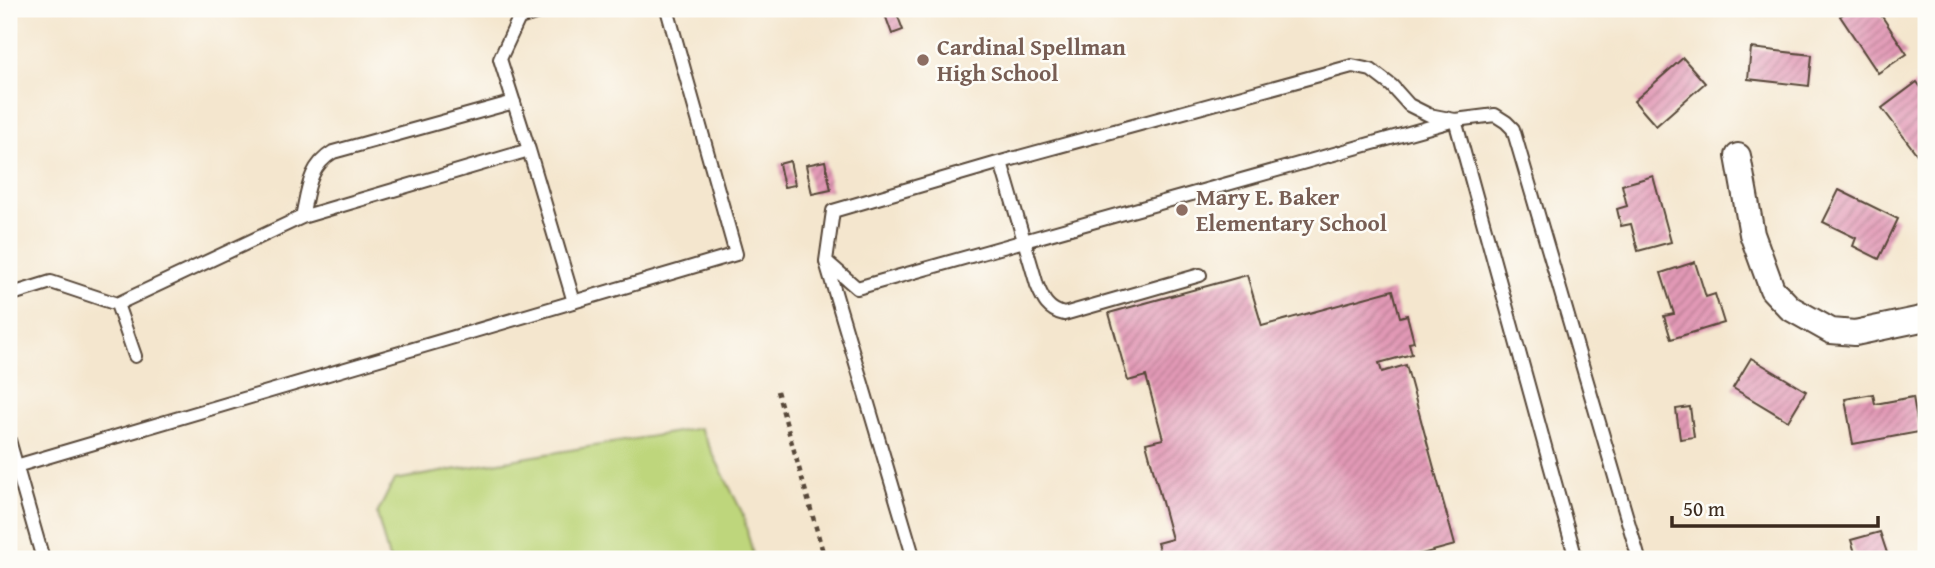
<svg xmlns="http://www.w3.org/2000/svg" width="1935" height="568" font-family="'Gentium Book Plus',serif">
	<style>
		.garden { fill: #bed67b; stroke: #7c804c; stroke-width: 2 }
		.building { fill: url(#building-hatch) }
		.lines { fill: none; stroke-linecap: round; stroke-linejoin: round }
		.service-casing { stroke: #574638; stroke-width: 16 }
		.minor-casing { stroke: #574638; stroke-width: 28 }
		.path { stroke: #574638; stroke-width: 4.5; stroke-dasharray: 5 5; stroke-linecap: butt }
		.service { stroke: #fff; stroke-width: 12 }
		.minor { stroke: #fff; stroke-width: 24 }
		.education-dot { fill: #8d6e63; stroke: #fdfcf7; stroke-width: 2.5 }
		.labels { text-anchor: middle; stroke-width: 5; stroke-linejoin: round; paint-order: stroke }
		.education-label { font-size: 23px; font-weight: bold; fill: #785e54; stroke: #fdfcf7; text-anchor: start }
	</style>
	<defs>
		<pattern id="building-hatch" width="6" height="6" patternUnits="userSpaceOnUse" patternTransform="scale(1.75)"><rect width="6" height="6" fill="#e299b6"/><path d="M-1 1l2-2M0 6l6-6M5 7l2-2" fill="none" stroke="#b87d93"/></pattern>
	</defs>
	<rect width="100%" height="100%" fill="#fdfcf7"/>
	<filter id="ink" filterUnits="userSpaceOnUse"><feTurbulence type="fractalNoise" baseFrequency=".0143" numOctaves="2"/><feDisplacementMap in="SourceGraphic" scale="14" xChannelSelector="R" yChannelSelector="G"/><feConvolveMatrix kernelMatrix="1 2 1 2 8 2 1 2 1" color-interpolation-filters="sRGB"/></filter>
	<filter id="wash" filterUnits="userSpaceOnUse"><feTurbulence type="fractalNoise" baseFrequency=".00686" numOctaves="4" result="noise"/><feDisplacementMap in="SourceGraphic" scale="28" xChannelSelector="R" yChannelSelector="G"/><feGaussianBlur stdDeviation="1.57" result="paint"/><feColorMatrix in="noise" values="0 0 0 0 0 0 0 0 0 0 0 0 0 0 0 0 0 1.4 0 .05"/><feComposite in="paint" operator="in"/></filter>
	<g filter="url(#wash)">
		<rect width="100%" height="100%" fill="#f4e6ce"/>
		<path class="garden" d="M700,428L743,514L754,559H389L377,514L394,480Z"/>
		<g id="blocks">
			<path class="building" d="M883,9H895L903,30L892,34Z
				M1851,9H1877L1907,54L1878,73L1840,16Z
				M1751,48L1812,55L1809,86L1748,79Z
				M1683,58L1705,83L1656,126L1634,101Z
				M1917,82L1926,94V157L1922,161L1882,108Z
				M790,161L795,185L784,187L779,164Z
				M825,161L831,190L812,194L806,165Z
				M1653,176L1671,242L1638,251L1631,224L1621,226L1617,209L1627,206L1622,185Z
				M1839,190L1898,219L1879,259L1853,246L1856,238L1823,222Z
				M1695,262L1706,297L1715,294L1724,323L1671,339L1664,316L1674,314L1661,273Z
				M1247,275L1262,326L1393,290L1400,317L1407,315L1414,342L1409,343L1412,354L1379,363L1382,372L1406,365L1455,545L1403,559H1162L1157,543L1172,539L1146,443L1163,439L1146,376L1128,381L1109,313Z
				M1751,358L1806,391L1788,421L1733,388Z
				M1873,394L1875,404L1913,397L1919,432L1853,444L1845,399Z
				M1690,407L1694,437L1680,439L1676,409Z
				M1880,532L1889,559H1857L1851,540Z"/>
		</g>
	</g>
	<g filter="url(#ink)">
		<use href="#blocks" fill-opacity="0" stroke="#574638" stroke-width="2"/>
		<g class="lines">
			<defs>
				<path id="service" d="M1455,120L1429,115L1409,105L1392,86L1371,70L1352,66L1001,162L833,211L826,261L857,288L1455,120L1495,115L1506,122L1513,129L1639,559
					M1455,120L1576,559
					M529,150L574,302
					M1001,162L1037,285C1043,299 1047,310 1064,314L1200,275
					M302,217C308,191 308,167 333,152L514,102
					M826,262L914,559
					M9,295L51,282L117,304L302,217L529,150L500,59L519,18L548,9
					M117,304L135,356
					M9,440L43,559
					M16,466L736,254L667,9"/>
				<path id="minor" d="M1738,156L1752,234L1772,289L1790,308L1831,331L1855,333L1926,318"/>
			</defs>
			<use href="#service" class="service-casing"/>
			<use href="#minor" class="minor-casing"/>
			<path class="path" d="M777,391L825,559"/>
			<use href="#service" class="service"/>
			<use href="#minor" class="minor"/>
		</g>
	</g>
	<g class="education-dot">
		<circle cx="923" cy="60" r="7"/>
		<circle cx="1182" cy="210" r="7"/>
	</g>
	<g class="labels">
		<g class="education-label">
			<text x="937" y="55">Cardinal Spellman<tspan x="937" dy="26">High School</tspan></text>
			<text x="1196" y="205">Mary E. Baker<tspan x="1196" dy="26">Elementary School</tspan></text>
		</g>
	</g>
	<rect width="1935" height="568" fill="none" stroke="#fdfcf7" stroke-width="35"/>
	<path d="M1672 516v10h206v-10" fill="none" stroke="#3b2a1e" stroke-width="3.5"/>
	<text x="1683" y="516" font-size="21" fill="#3b2a1e" stroke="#fdfcf7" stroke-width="5" paint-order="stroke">50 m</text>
</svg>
